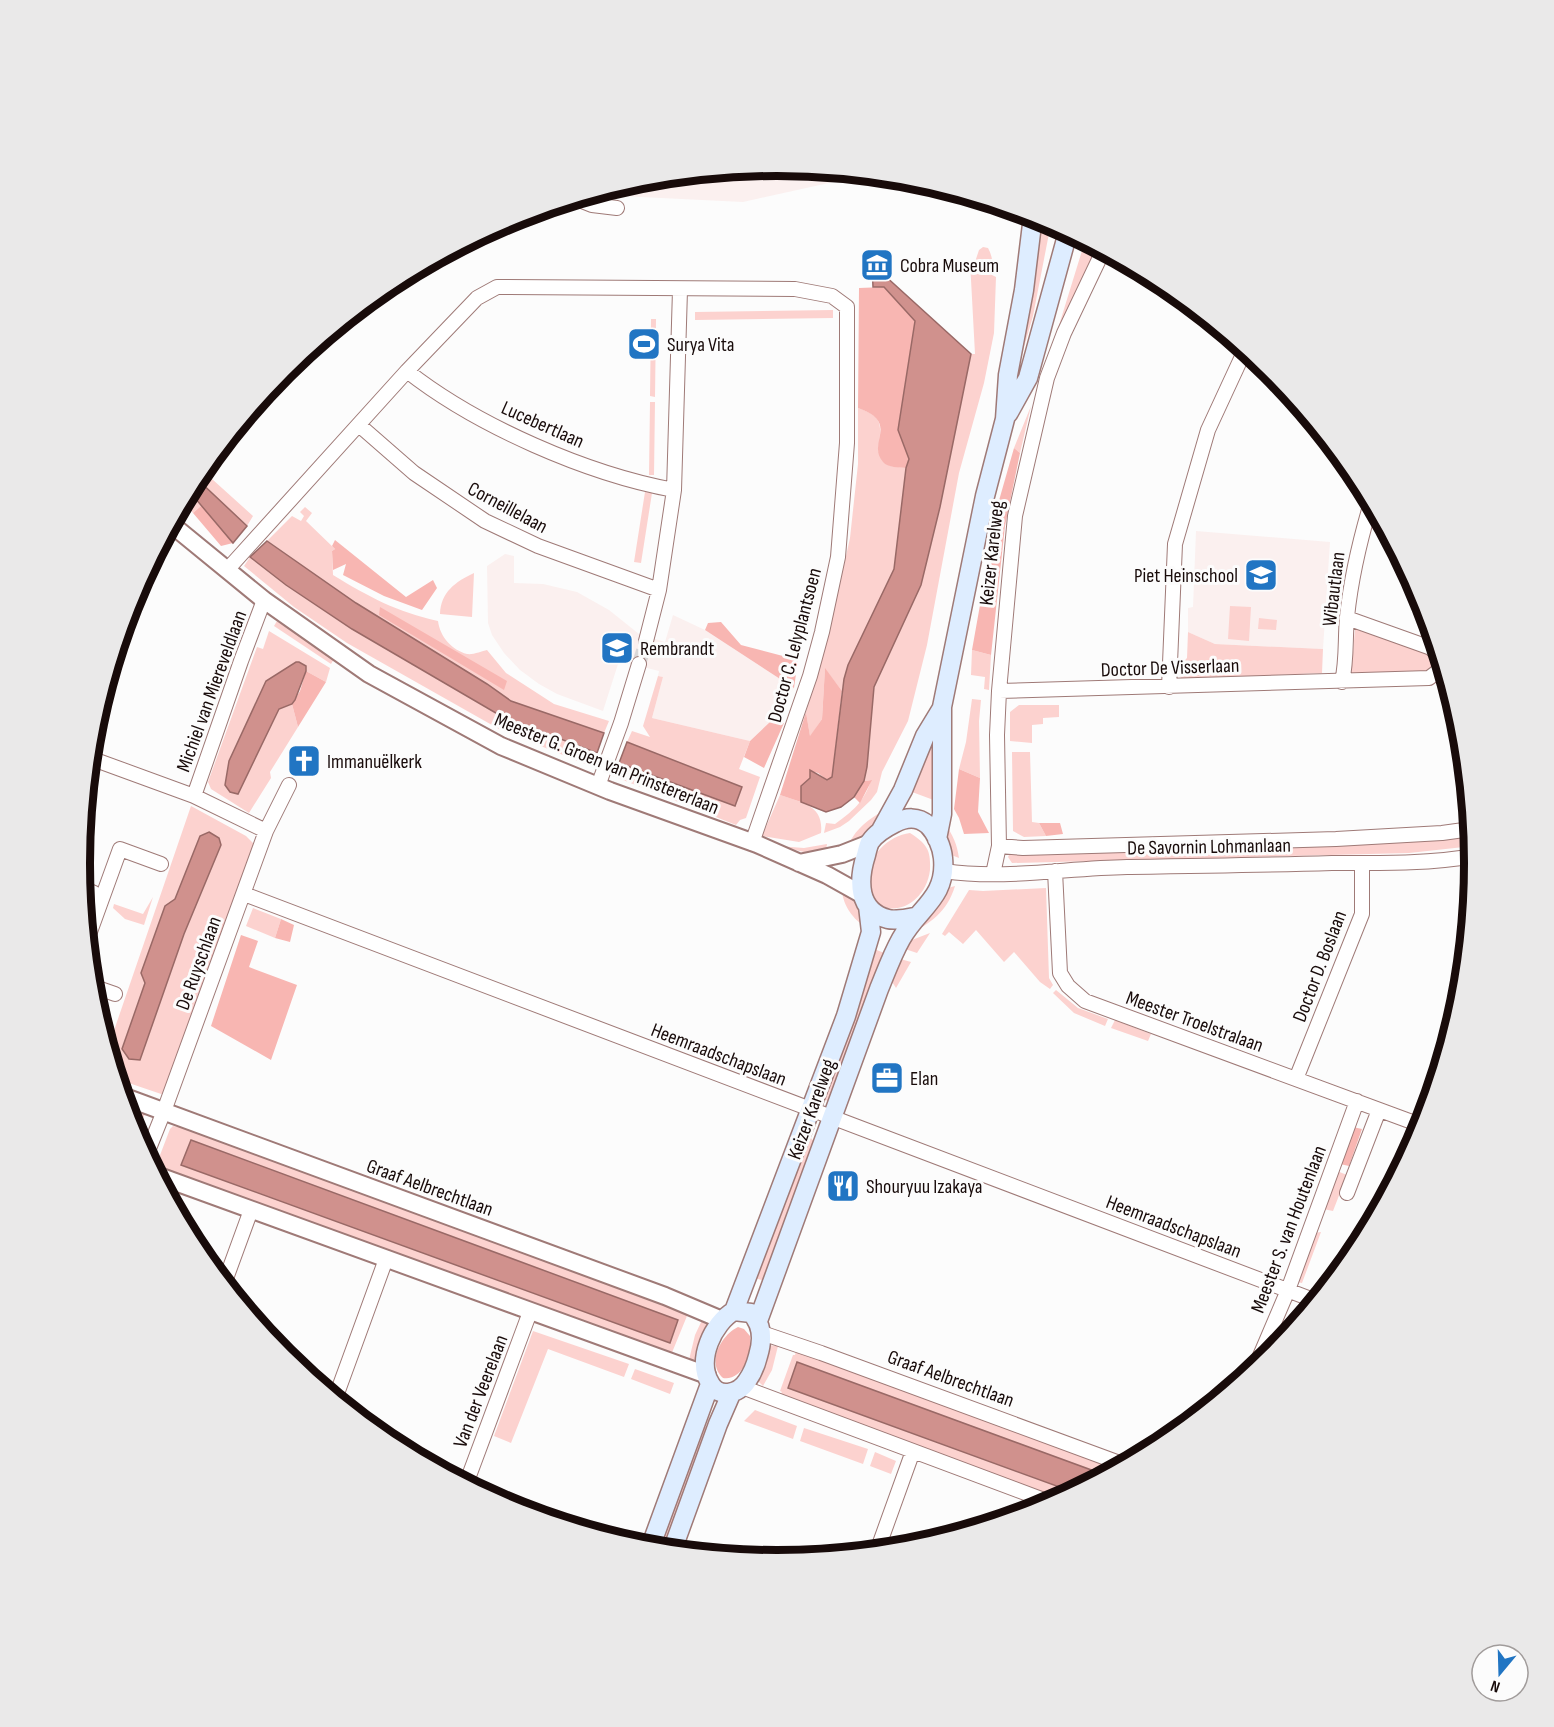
<svg xmlns="http://www.w3.org/2000/svg" width="1554" height="1727" font-family="'Sofia Sans Condensed',sans-serif">
	<style>
		.built { fill: #fbf0ef }
		.green { fill: #fcd2cf; fill-rule: evenodd }
		.forest { fill: #f8b6b2 }
		.water { fill: #d0918d; stroke: #996966; stroke-width: 1.5 }
		.lines { fill: none; stroke-linecap: round; stroke-linejoin: round }
		.minor-tunnel { stroke: #dad8d8; stroke-width: 14; stroke-dasharray: 14 7; stroke-linecap: butt }
		.minor-casing { stroke: #9f7a77; stroke-width: 16 }
		.tertiary-casing { stroke: #9f7a77; stroke-width: 20 }
		.secondary-casing { stroke: #9f7a77; stroke-width: 21 }
		.minor { stroke: #fff; stroke-width: 14 }
		.tertiary { stroke: #fff; stroke-width: 16 }
		.secondary { stroke: #deedff; stroke-width: 18 }
		.labels { text-anchor: middle; stroke-width: 6; stroke-linejoin: round; paint-order: stroke }
		.poi-label { font-size: 20px; fill: #180b0a; stroke: #fcfcfc; text-anchor: start }
		.street-label { font-size: 20px; fill: #180b0a; stroke: #fcfcfc }
		.rim { fill: none; stroke: #180b0a; stroke-width: 8 }
	</style>
	<rect width="100%" height="100%" fill="#fcfcfc"/>
	<path class="built" d="M777,166L845,173L838,181L743,202L620,196L607,190L641,179Z
		M1196,531L1330,542L1323,649L1215,644L1188,632V608L1193,607Z
		M505,554L514,556V583L543,584L577,592L609,610L639,634L665,642L673,615L705,630L794,688L771,721L750,741L652,718L663,677L658,676L659,671L619,661L603,711L557,694L539,684L520,670L504,653L492,635L488,623L487,566Z"/>
	<path class="green" d="M1041,218L1051,223L1033,316L1022,354Z
		M1085,241L1100,249L1056,335Z
		M983,247L988,248C993,257 993,265 992,275L996,277L994,333L984,383L959,473L927,645L908,721L882,772L877,792L871,800L849,821L840,827L824,833L826,823L835,824C852,812 865,801 871,780L864,781L867,767L874,687L921,585L940,507L971,354H975L970,261L975,262L979,250Z
		M833,310V318L695,320V312Z
		M651,319H656L655,397L650,396Z
		M650,402H655L654,475H649Z
		M1031,406L1020,453L1014,448Z
		M858,408C885,417 881,426 878,451L890,466L906,468L894,569L848,665L842,691L825,669L822,719L810,737L806,712L832,619L850,538L858,464Z
		M202,470L253,516L247,526L196,478Z
		M189,491L202,505L193,513L183,502Z
		M645,492L652,493L641,563L634,562Z
		M305,507L312,513L306,521L335,549L332,551L333,575C369,597 397,612 438,621C440,637 452,650 467,654C473,655 482,651 487,650L506,673L554,704L609,721L604,733L511,701L487,684L356,603L267,541L292,516L301,521L304,516L300,512Z
		M250,557L286,585L352,629L501,716L597,753L595,768L499,729L347,643L294,607L244,566Z
		M474,573L472,617L440,614C441,592 455,582 474,573Z
		M1230,606L1251,607L1249,641L1228,639Z
		M1259,618L1277,620L1276,630L1258,629Z
		M277,621L334,659L331,664L274,626Z
		M1355,629L1426,652L1433,659V668L1421,674L1351,676Z
		M269,631L330,668L326,682L306,671V666L299,662L266,681L229,761L238,793L279,709L292,704L298,727L270,772L271,778L249,813L211,789L208,782L257,647L263,649Z
		M1188,632L1215,644L1323,649L1322,673L1182,679L1178,674V667L1187,658Z
		M972,650L991,655L989,690L984,689L985,677L971,675Z
		M658,676L663,677L652,718L750,741L739,769L760,777L746,818L740,820L736,825L613,776L619,763L735,805L742,787L627,742L632,731L650,737L643,726Z
		M972,699L981,700L979,721L980,778L959,769L966,742Z
		M1019,705H1059V717L1043,718V724L1032,725V743L1010,741V712Z
		M937,734L939,802L912,792Z
		M1012,752H1030L1032,822L1039,823L1046,836L1024,837L1013,831Z
		M780,795C802,803 824,805 821,833L799,842L762,836Z
		M191,806L246,836L255,845L167,1096L117,1079L108,1048ZM200,837L221,845L184,934L140,1060L122,1048L175,899Z
		M886,809L862,842L847,849C854,829 869,819 886,809Z
		M945,824C953,835 957,844 959,858L949,854Z
		M910,833C927,844 931,850 930,870C925,912 874,924 868,884C865,858 887,836 910,833Z
		M1472,833L1473,846L1409,853L1012,863L1008,857L1011,851Z
		M827,844L826,851L804,852L778,846L804,848Z
		M955,886C947,912 931,923 908,935L944,889Z
		M1046,888L1049,978L1053,985L1050,989L1040,982L1014,952L1004,962L976,930L963,944L949,932L945,936L942,934L969,890L983,891Z
		M842,889C857,898 860,908 863,925C852,918 842,903 842,889Z
		M153,897L144,925L125,919L113,908L114,904L143,914Z
		M253,908L281,919L275,938L246,926Z
		M930,933L917,953L902,948L904,943Z
		M874,949L887,954L833,1101L822,1100Z
		M897,958L911,962L896,988L889,977Z
		M1056,990L1078,1008L1108,1019L1105,1026L1074,1013L1053,993Z
		M1115,1020L1151,1034L1148,1041L1111,1028Z
		M124,1103L138,1108L145,1114L135,1136Z
		M179,1124L683,1310L687,1316L671,1355L159,1170L161,1166L157,1163L170,1129L173,1126L177,1127ZM191,1140L677,1320L670,1342L182,1165Z
		M811,1138L817,1145L765,1281L755,1278L806,1140Z
		M1337,1171L1347,1175L1333,1211L1323,1209Z
		M1321,1232L1302,1283L1297,1282L1314,1233Z
		M703,1318L711,1325L699,1360H689L695,1335Z
		M533,1331L629,1364L624,1377L548,1349L511,1443L494,1436Z
		M767,1345L778,1346L772,1370L763,1386L756,1379Z
		M796,1351L1120,1467L1105,1475L797,1363L788,1388L1073,1492L1058,1500L822,1414L780,1395L782,1392L780,1391L793,1355H795Z
		M635,1369L674,1383L670,1394L631,1379Z
		M755,1410L797,1426L793,1439L744,1421Z
		M701,1425L710,1429L666,1550L655,1549Z
		M804,1428L868,1449L863,1464L800,1441Z
		M875,1452L896,1461L891,1474L870,1466Z"/>
	<path class="forest" d="M884,287L915,321L898,430L909,459L906,468C899,467 888,468 883,462C866,443 901,423 858,408L859,288Z
		M1014,448L1020,453L1005,526L991,655L972,650L998,504Z
		M202,505L233,543L221,546L193,513Z
		M335,540L406,597L433,580L437,588L422,610L384,596L343,575L346,564L333,570L332,551L335,549L332,546Z
		M380,607L507,681L504,690L379,615Z
		M721,622L741,645L798,660L794,688L705,630L708,623Z
		M825,668L842,691L832,777L827,780L818,773L810,771V778L801,786V802L780,795L806,712L810,736L822,719Z
		M306,671L326,682L298,727L292,704L300,691Z
		M771,721L784,723L764,768L744,757L750,741Z
		M959,769L980,778L978,812L989,833L964,834L959,818L954,809Z
		M872,780L860,803L854,797L864,781Z
		M1039,823H1060L1063,834L1046,836Z
		M281,919L294,925L290,942L275,938Z
		M241,935L258,941L249,967L297,985L271,1060L211,1026Z
		M1353,1127L1362,1129L1349,1166L1340,1164Z
		M738,1327L744,1329L750,1336C752,1352 744,1381 723,1378C706,1363 721,1335 738,1327Z"/>
	<path class="water" d="M872,264L971,354L940,507L921,585L874,687L867,767L864,781L854,797L841,807L826,812L801,802V786L810,778V770L827,780L832,777L844,679L848,665L894,569L906,468L909,459L898,430L915,321L884,287H873Z
		M196,478L247,526L233,543L189,491Z
		M267,541L356,603L487,684L511,701L604,733L597,753L501,716L352,629L286,585L250,557Z
		M296,662H299L306,666V671L295,700L292,704L279,709L238,794L230,792L225,785L229,761L266,681Z
		M627,742L742,787L735,806L619,763Z
		M209,832L219,838L221,845L184,934L140,1060L129,1059L122,1049L145,983L141,973L165,906L175,899L200,836Z
		M191,1140L678,1320L670,1343L181,1165Z
		M797,1362L1105,1475L1073,1492L788,1388Z"/>
	<g class="lines">
		<path class="minor-tunnel" d="M639,664L646,641"/>
		<defs>
			<path id="minor" d="M577,199L592,205L617,208
				M407,371C477,426 587,474 674,490
				M359,425L414,473L485,521L538,546L659,590
				M227,570L407,371L477,298L497,287L795,289L832,296L847,307V443L838,557L822,632L810,676L752,843
				M1347,618L1431,648L1440,657
				M646,641L659,590L674,490L680,290
				M1342,682C1347,660 1345,639 1347,617C1351,578 1360,540 1371,503
				M1169,687L1175,544L1208,430L1245,350
				M999,691L1429,678L1437,672L1441,663
				M90,758L194,796L266,831
				M598,786L621,723L639,664
				M194,796L241,661L264,600
				M999,846L1023,848L1336,839L1442,833L1471,829
				M944,871C1004,880 1066,868 1127,867C1195,866 1264,865 1332,863C1379,863 1428,864 1474,856
				M1055,871L1060,973L1068,986L1085,1001L1423,1126
				M993,874L999,846L997,735L999,691L1015,516L1047,378L1064,333L1103,251
				M82,888L94,893L102,899
				M244,894L1316,1301
				M87,940L120,849L161,864
				M92,986L115,994
				M1296,1079L1362,914V863
				M146,1156L164,1111L266,831L289,785
				M1347,1193L1379,1110
				M224,1284L251,1210
				M762,1333L821,1353L1125,1465
				M1254,1370L1288,1290L1357,1101
				M742,1387L1052,1503
				M335,1399L386,1259
				M466,1484L530,1312
				M877,1551L913,1451"/>
			<path id="tertiary" d="M171,524L264,600L369,674L501,746L610,791L757,844L827,875L861,894
				M799,863L842,854L870,843
				M122,1096L665,1296L722,1320
				M156,1175L707,1375"/>
			<path id="secondary" d="M1008,414L1028,378L1068,232
				M881,830L903,790L925,736L942,708
				M937,839L942,814V707L985,496L1005,419L1008,375L1024,290L1033,216
				M734,1311L846,1016L871,932L868,906
				M734,1311L751,1313C763,1325 763,1340 758,1356C756,1364 752,1374 747,1381C739,1394 718,1399 710,1383C696,1360 713,1323 734,1311Z
				M758,1321L879,989C886,972 892,955 901,939C918,908 947,898 943,858C942,847 936,833 928,825C918,816 906,817 895,823C885,828 876,833 870,842C868,846 867,851 866,855C858,880 857,911 888,919C896,921 907,918 915,917
				M650,1548L710,1384
				M672,1551L718,1424L731,1394"/>
		</defs>
		<use href="#minor" class="minor-casing"/>
		<use href="#tertiary" class="tertiary-casing"/>
		<use href="#secondary" class="secondary-casing"/>
		<use href="#minor" class="minor"/>
		<use href="#tertiary" class="tertiary"/>
		<use href="#secondary" class="secondary"/>
	</g>
	<defs>
		<symbol id="museum-square" viewBox="-11 -11 22 22"><rect x="-9" y="-9" width="18" height="18" rx="4" fill="#2175c3" stroke="#fcfcfc"/><path d="M0-6L6-3V-2H-6V-3ZM-5-1h2V3h-2ZM-1-1h2V3h-2ZM3-1h2V3H3ZM-6 4H6V6H-6Z" fill="#fff"/></symbol>
		<symbol id="stadium-square" viewBox="-11 -11 22 22"><rect x="-9" y="-9" width="18" height="18" rx="4" fill="#2175c3" stroke="#fcfcfc"/><path d="M0-5a6.5 5 0 1 0 0 10a6.5 5 0 1 0 0-10ZM-3.5-1.8h7v3.6h-7Z" fill="#fff"/></symbol>
		<symbol id="school-square" viewBox="-11 -11 22 22"><rect x="-9" y="-9" width="18" height="18" rx="4" fill="#2175c3" stroke="#fcfcfc"/><path d="M0-5L7-2L0 1L-7-2ZM-4 1L0 2.5L4 1V4Q0 6-4 4Z" fill="#fff"/></symbol>
		<symbol id="church-square" viewBox="-11 -11 22 22"><rect x="-9" y="-9" width="18" height="18" rx="4" fill="#2175c3" stroke="#fcfcfc"/><path d="M-1.2-6h2.4v3.5h3.3v2.4h-3.3V6h-2.4V-.1h-3.3v-2.4h3.3Z" fill="#fff"/></symbol>
		<symbol id="office-square" viewBox="-11 -11 22 22"><rect x="-9" y="-9" width="18" height="18" rx="4" fill="#2175c3" stroke="#fcfcfc"/><path d="M-6-3h4V-5.5h4V-3h4V5H-6ZM-1-4.5V-3h2v-1.5ZM-6 0V1H6V0Z" fill="#fff"/></symbol>
		<symbol id="restaurant-square" viewBox="-11 -11 22 22"><rect x="-9" y="-9" width="18" height="18" rx="4" fill="#2175c3" stroke="#fcfcfc"/><path d="M-5-6h1v4h1v-4h1v4h1v-4h1v5L-1.5 .5V6h-2V.5L-5-1ZM5-6V6H3V1.5H1.5Q1.5-4 5-6Z" fill="#fff"/></symbol>
	</defs>
	<g fill-rule="evenodd">
		<use href="#museum-square" x="858" y="246" width="38" height="38"/>
		<use href="#stadium-square" x="625" y="325" width="38" height="38"/>
		<use href="#school-square" x="1242" y="556" width="38" height="38"/>
		<use href="#school-square" x="598" y="629" width="38" height="38"/>
		<use href="#church-square" x="285" y="742" width="38" height="38"/>
		<use href="#office-square" x="868" y="1059" width="38" height="38"/>
		<use href="#restaurant-square" x="824" y="1167" width="38" height="38"/>
	</g>
	<g class="labels">
		<g class="poi-label">
			<text x="900" y="272">Cobra Museum</text>
			<text x="667" y="351">Surya Vita</text>
			<text x="1238" y="582" text-anchor="end">Piet Heinschool</text>
			<text x="640" y="655">Rembrandt</text>
			<text x="327" y="768">Immanuëlkerk</text>
			<text x="910" y="1085">Elan</text>
			<text x="866" y="1193">Shouryuu Izakaya</text>
		</g>
		<g class="street-label">
			<text transform="translate(543 424) rotate(24)" y="7">Lucebertlaan</text>
			<text transform="translate(508 507) rotate(28)" y="7">Corneillelaan</text>
			<text transform="translate(991 553) rotate(-84)" y="7">Keizer Karelweg</text>
			<text transform="translate(1333 589) rotate(-83)" y="7">Wibautlaan</text>
			<text transform="translate(794 645) rotate(-75)" y="7">Doctor C. Lelyplantsoen</text>
			<text transform="translate(1170 667) rotate(-2)" y="7">Doctor De Visserlaan</text>
			<text transform="translate(211 691) rotate(-70)" y="7">Michiel van Miereveldlaan</text>
			<text transform="translate(607 763) rotate(22)" y="7">Meester G. Groen van Prinstererlaan</text>
			<text transform="translate(1209 846) rotate(-1)" y="7">De Savornin Lohmanlaan</text>
			<text transform="translate(198 963) rotate(-70)" y="7">De Ruyschlaan</text>
			<text transform="translate(1319 966) rotate(-69)" y="7">Doctor D. Boslaan</text>
			<text transform="translate(1195 1021) rotate(20)" y="7">Meester Troelstralaan</text>
			<text transform="translate(719 1054) rotate(21)" y="7">Heemraadschapslaan</text>
			<text transform="translate(811 1109) rotate(-70)" y="7">Keizer Karelweg</text>
			<text transform="translate(430 1187) rotate(20)" y="7">Graaf Aelbrechtlaan</text>
			<text transform="translate(1174 1226) rotate(21)" y="7">Heemraadschapslaan</text>
			<text transform="translate(1288 1229) rotate(-69)" y="7">Meester S. van Houtenlaan</text>
			<text transform="translate(951 1378) rotate(20)" y="7">Graaf Aelbrechtlaan</text>
			<text transform="translate(480 1391) rotate(-69)" y="7">Van der Veerelaan</text>
		</g>
	</g>
	<path d="M0 0H1554V1727H0ZM90 863a687 687 0 1 1 1374 0a687 687 0 1 1-1374 0Z" fill="#eae9e9" fill-rule="evenodd"/>
	<path class="rim" d="M90 863a687 687 0 1 1 1374 0a687 687 0 1 1-1374 0Z"/>
	<g transform="translate(1500 1673) rotate(199)"><circle r="28" fill="#fcfcfc" stroke="#a19c9b" stroke-width="1.5"/>
	<path d="M0-4.5L10 22L0 15L-10 22Z" fill="#2175c3"/>
	<text y="-9" font-size="16" font-weight="bold" text-anchor="middle" fill="#180b0a">N</text>
	</g>
</svg>
